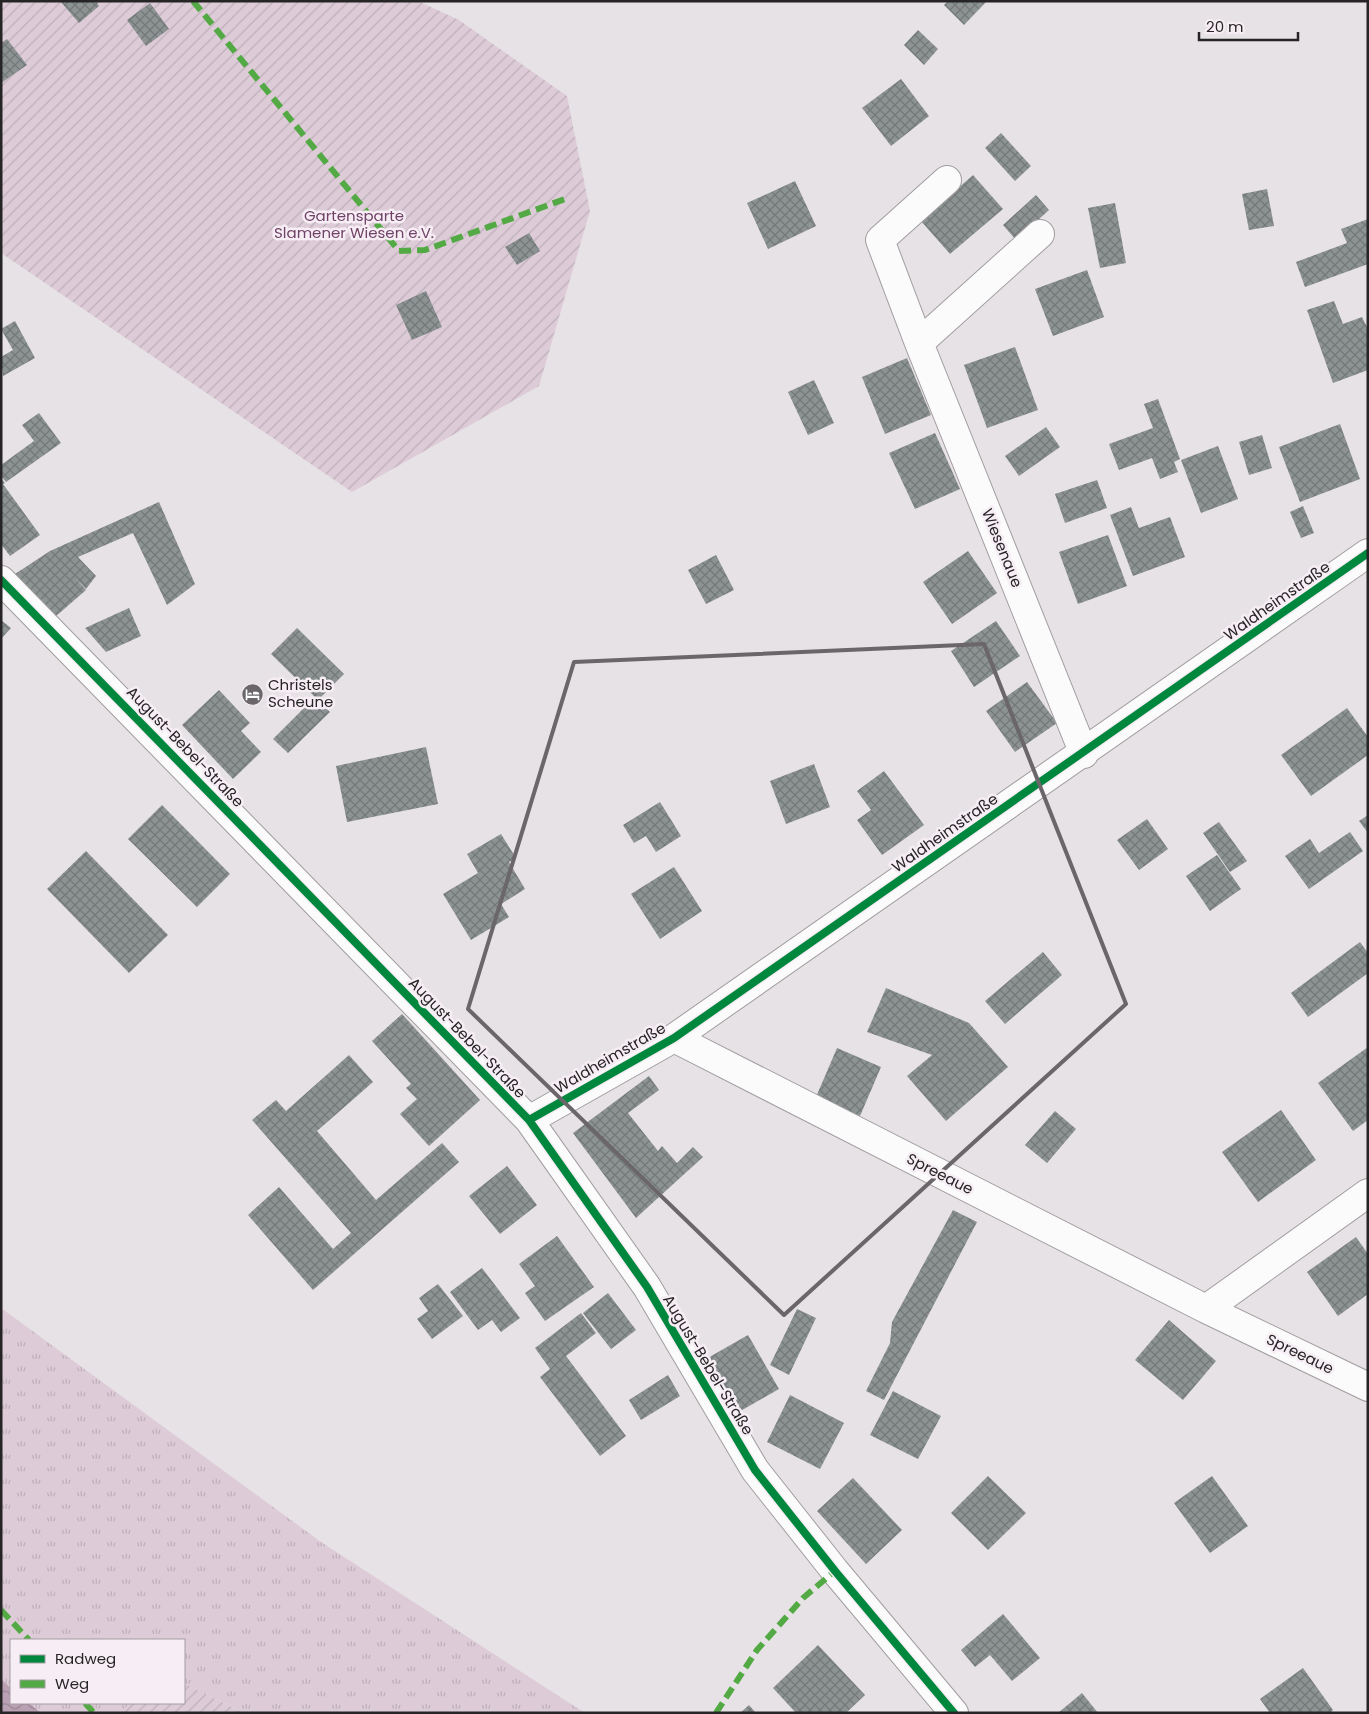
<svg xmlns="http://www.w3.org/2000/svg" width="1369" height="1714" font-family="Poppins,sans-serif">
	<style>
		.grass { fill: url(#grass-tufts) }
		.garden { fill: url(#garden-furrows) }
		.water { fill: url(#water-waves) }
		.building { fill: url(#building-cross-hatch) }
		.lines { fill: none; stroke-linecap: round; stroke-linejoin: round }
		.minor-casing { stroke: #a19da0; stroke-width: 30 }
		.minor { stroke: #fbfbfb; stroke-width: 28 }
		.quiet { stroke: #53aa44; stroke-width: 6; stroke-dasharray: 12 6; stroke-linecap: butt }
		.cycleway-casing { stroke: #f6eef4; stroke-width: 11 }
		.cycleway { stroke: #00873e; stroke-width: 8 }
		.marked { fill: none; stroke: #6a6669; stroke-width: 4; stroke-linejoin: round }
		.labels { text-anchor: middle; stroke-width: 5; stroke-linejoin: round; paint-order: stroke }
		.park-label { font-size: 15px; fill: #704267; stroke: #f6eef4 }
		.street-label { font-size: 15px; fill: #272426; stroke: #f6eef4 }
		.poi-label { font-size: 15px; fill: #272426; stroke: #f6eef4; text-anchor: start }
	</style>
	<defs>
		<pattern id="grass-tufts" width="24" height="20" patternUnits="userSpaceOnUse" patternTransform="scale(1.25)"><rect width="24" height="20" fill="#ddccd8"/><path d="M3 7l-1-3M5 7V3M7 7l1-3M15 17l-1-3M17 17v-4M19 17l1-3" fill="none" stroke="#beafb9"/></pattern>
		<pattern id="garden-furrows" width="10" height="10" patternUnits="userSpaceOnUse" patternTransform="scale(1.25)"><rect width="10" height="10" fill="#ddccd8"/><path d="M-1 1l2-2M0 10L10 0M9 11l2-2" fill="none" stroke="#beafb9"/></pattern>
		<pattern id="water-waves" width="16" height="10" patternUnits="userSpaceOnUse" patternTransform="scale(1.25)"><rect width="16" height="10" fill="#baa2b4"/><path d="M0 5q4-4 8 0t8 0" fill="none" stroke="#978492"/></pattern>
		<pattern id="building-cross-hatch" width="8" height="8" patternUnits="userSpaceOnUse" patternTransform="scale(1.25)"><rect width="8" height="8" fill="#8d9393"/><path d="M0 0l8 8M0 8l8-8" fill="none" stroke="#737878"/></pattern>
	</defs>
	<rect width="100%" height="100%" fill="#e7e2e5"/>
	<path class="grass" d="M1,1308L321,1542L585,1713H243L184,1683V1640H11V1688L1,1679Z
		M29,1703H132L119,1713H41Z"/>
	<path class="garden" d="M1,1H418L459,20L567,96L590,211L539,386L352,492L1,253Z
		M184,1683L243,1713H119L132,1703H184Z"/>
	<path class="water" d="M1,1679L11,1688V1703H29L41,1713H1Z"/>
	<path class="building" d="M60,1H96L99,6L79,23Z
		M948,1H987L964,25L944,5Z
		M150,3L169,29L146,46L127,20Z
		M918,30L938,49L924,65L904,45Z
		M7,39L27,65L1,83V43Z
		M901,79L929,116L891,146L862,108Z
		M1001,133L1031,166L1015,181L985,148Z
		M973,175L1003,209L950,254L921,221Z
		M795,181L816,226L768,249L747,203Z
		M1267,189L1274,226L1249,230L1242,194Z
		M1036,195L1049,210L1016,240L1003,225Z
		M1115,203L1126,263L1100,268L1088,208Z
		M1368,219V264L1305,287L1296,262L1347,243L1341,229Z
		M529,233L540,251L517,265L505,247Z
		M1087,270L1104,317L1053,336L1035,289Z
		M426,291L442,327L412,340L396,305Z
		M1334,301L1343,324L1362,317L1368,329V370L1333,383L1307,310Z
		M15,321L35,358L3,376L1,357L13,350L1,329Z
		M1015,347L1038,410L987,428L964,365Z
		M907,358L931,415L885,434L862,377Z
		M814,380L834,423L808,435L788,392Z
		M1158,399L1180,459L1174,462L1178,472L1160,479L1152,458L1119,470L1109,444L1153,428L1144,404Z
		M39,413L61,443L6,482L1,476V465L34,441L22,425Z
		M1340,424L1360,479L1300,502L1279,447Z
		M1046,427L1060,447L1019,476L1005,456Z
		M935,433L960,489L915,509L889,453Z
		M1262,435L1272,468L1249,475L1239,442Z
		M1218,446L1238,499L1201,513L1181,460Z
		M1,478L5,483L3,484L40,535L10,556L1,544Z
		M1097,480L1107,508L1065,523L1055,494Z
		M159,502L195,584L167,605L133,533L78,557L96,576L86,589L75,578L86,590L55,617L15,574L50,551Z
		M1303,506L1314,533L1301,538L1290,512Z
		M1131,507L1139,528L1170,517L1185,557L1133,576L1110,515Z
		M1108,535L1127,586L1078,604L1059,552Z
		M968,551L997,593L952,624L923,582Z
		M716,555L734,590L706,604L688,570Z
		M129,608L141,636L106,652L85,628Z
		M1,620L11,628L1,639Z
		M996,621L1020,656L974,687L951,651Z
		M297,628L344,674L318,700L330,712L288,753L273,739L315,697L271,654Z
		M1027,682L1057,723L1015,752L986,711Z
		M219,690L250,723L241,731L261,752L233,779L182,725Z
		M1347,708L1368,737V755L1311,796L1281,755Z
		M426,747L438,804L347,822L336,766Z
		M814,764L830,807L786,824L770,781Z
		M884,771L924,825L882,855L857,820L871,810L857,791Z
		M660,802L681,836L656,852L646,836L634,843L623,825Z
		M162,805L230,874L197,907L128,839Z
		M1368,815V833L1359,821Z
		M1147,819L1168,849L1139,870L1117,840Z
		M1219,822L1247,861L1230,872L1203,833Z
		M1350,832L1363,851L1309,889L1285,856L1310,839L1319,853Z
		M501,834L516,858L509,862L525,889L501,904L509,917L471,940L443,894L478,873L467,854Z
		M86,851L168,935L129,973L47,889Z
		M1217,855L1241,889L1210,911L1186,876Z
		M674,867L702,911L660,939L631,894Z
		M1360,942L1368,953V973L1308,1017L1291,993Z
		M1043,952L1062,975L1005,1024L985,1001Z
		M886,988L969,1023L1008,1067L946,1121L907,1076L932,1055L867,1032Z
		M402,1014L480,1100L429,1146L400,1114L417,1099L406,1088L411,1084L372,1041Z
		M1368,1047V1120L1353,1131L1318,1083Z
		M837,1048L881,1067L860,1116L816,1097Z
		M349,1055L373,1082L317,1131L376,1200L442,1143L459,1162L313,1290L248,1215L279,1187L333,1249L351,1233L252,1120L276,1100L286,1111Z
		M649,1076L659,1090L628,1113L658,1151L662,1146L677,1163L693,1147L703,1157L636,1218L573,1133Z
		M1281,1110L1316,1160L1258,1202L1222,1152Z
		M1055,1111L1076,1129L1047,1163L1025,1145Z
		M507,1166L537,1205L500,1234L469,1196Z
		M953,1210L977,1222L884,1400L866,1391L890,1343L892,1322Z
		M557,1236L594,1287L545,1321L525,1293L535,1286L519,1264Z
		M1356,1237L1368,1254V1294L1338,1316L1307,1272Z
		M482,1268L520,1318L501,1332L492,1320L478,1330L450,1292Z
		M438,1284L463,1316L432,1339L417,1319L428,1311L419,1298Z
		M608,1293L636,1330L611,1349L583,1313Z
		M797,1309L816,1318L789,1375L770,1365Z
		M581,1313L596,1333L566,1356L626,1436L600,1456L540,1377L550,1369L535,1348Z
		M1169,1320L1216,1361L1183,1400L1135,1360Z
		M748,1335L779,1389L737,1413L706,1359Z
		M668,1375L680,1396L641,1420L629,1400Z
		M893,1391L941,1416L918,1459L870,1435Z
		M790,1395L844,1423L820,1469L767,1442Z
		M988,1476L1026,1513L988,1550L951,1513Z
		M1212,1476L1248,1526L1210,1553L1174,1503Z
		M853,1478L902,1530L866,1564L817,1511Z
		M1003,1614L1040,1658L1012,1681L990,1655L975,1667L961,1650Z
		M818,1645L865,1695L846,1713H796L773,1688Z
		M1303,1668L1333,1710L1330,1713H1270L1260,1699Z
		M1082,1693L1098,1713H1058Z
		M749,1705L756,1713H740Z"/>
	<g class="lines">
		<defs>
			<path id="minor" d="M1040,234L919,343L1084,754
				M919,343L880,240L947,180
				M1,580L529,1120L647,1287L755,1470L835,1571L954,1713
				M674,1038L1206,1309L1368,1193
				M529,1120L674,1038L1368,553
				M1206,1309L1368,1387"/>
		</defs>
		<use href="#minor" class="minor-casing"/>
		<use href="#minor" class="minor"/>
		<path class="quiet" d="M193,1L399,251L425,250L565,199
			M1,1610L29,1640
			M85,1703L94,1713
			M716,1713L757,1650L803,1598L835,1571"/>
		<defs>
			<path id="cycleway" d="M1,580L529,1120L647,1287L755,1470L835,1571L954,1713
				M529,1120L674,1038L1368,553"/>
		</defs>
		<use href="#cycleway" class="cycleway-casing"/>
		<use href="#cycleway" class="cycleway"/>
	</g>
	<path class="marked" d="M984,644L1126,1004L784,1315L468,1009L574,662Z"/>
	<defs>
		<symbol id="hotel-disc" viewBox="-11 -11 22 22"><circle r="9.5" fill="#6a6669" stroke="#f6eef4"/><path d="M-6-4.5h1.5V1H6V5H4.5V3h-9V5H-6ZM-4 0a1.8 1.8 0 1 1 3.6 0ZM.5 0V-2.5h3Q6-2.5 6 0Z" fill="#fff"/></symbol>
	</defs>
	<g fill-rule="evenodd">
		<use href="#hotel-disc" x="240" y="682" width="25" height="25"/>
	</g>
	<g class="labels">
		<g class="park-label">
			<text x="354" y="221">Gartensparte<tspan x="354" dy="17">Slamener Wiesen e.V.</tspan></text>
		</g>
		<g class="street-label">
			<text transform="translate(1002 548) rotate(68)" y="5">Wiesenaue</text>
			<text transform="translate(1277 601) rotate(-35)" y="5">Waldheimstraße</text>
			<text transform="translate(185 747) rotate(46)" y="5">August-Bebel-Straße</text>
			<text transform="translate(945 833) rotate(-35)" y="5">Waldheimstraße</text>
			<text transform="translate(467 1038) rotate(46)" y="5">August-Bebel-Straße</text>
			<text transform="translate(610 1058) rotate(-30)" y="5">Waldheimstraße</text>
			<text transform="translate(940 1174) rotate(27)" y="5">Spreeaue</text>
			<text transform="translate(1300 1354) rotate(26)" y="5">Spreeaue</text>
			<text transform="translate(708 1365) rotate(59)" y="5">August-Bebel-Straße</text>
		</g>
		<g class="poi-label">
			<text x="268" y="690">Christels<tspan x="268" dy="17">Scheune</tspan></text>
		</g>
	</g>
	<rect width="1369" height="1714" fill="none" stroke="#272426" stroke-width="5"/>
	<rect x="10" y="1639" width="175" height="65" fill="#f6eef4" stroke="#a39da2"/>
	<rect x="20" y="1655" width="25" height="8" fill="#00873e" stroke="#a39da2"/>
	<text x="55" y="1664" font-size="15" fill="#272426">Radweg</text>
	<rect x="20" y="1680" width="25" height="8" fill="#53aa44" stroke="#a39da2"/>
	<text x="55" y="1689" font-size="15" fill="#272426">Weg</text>
	<path d="M1199 32v8h99v-8" fill="none" stroke="#272426" stroke-width="2.5"/>
	<text x="1206" y="32" font-size="15" fill="#272426" stroke="#f6eef4" stroke-width="4" paint-order="stroke">20 m</text>
</svg>
